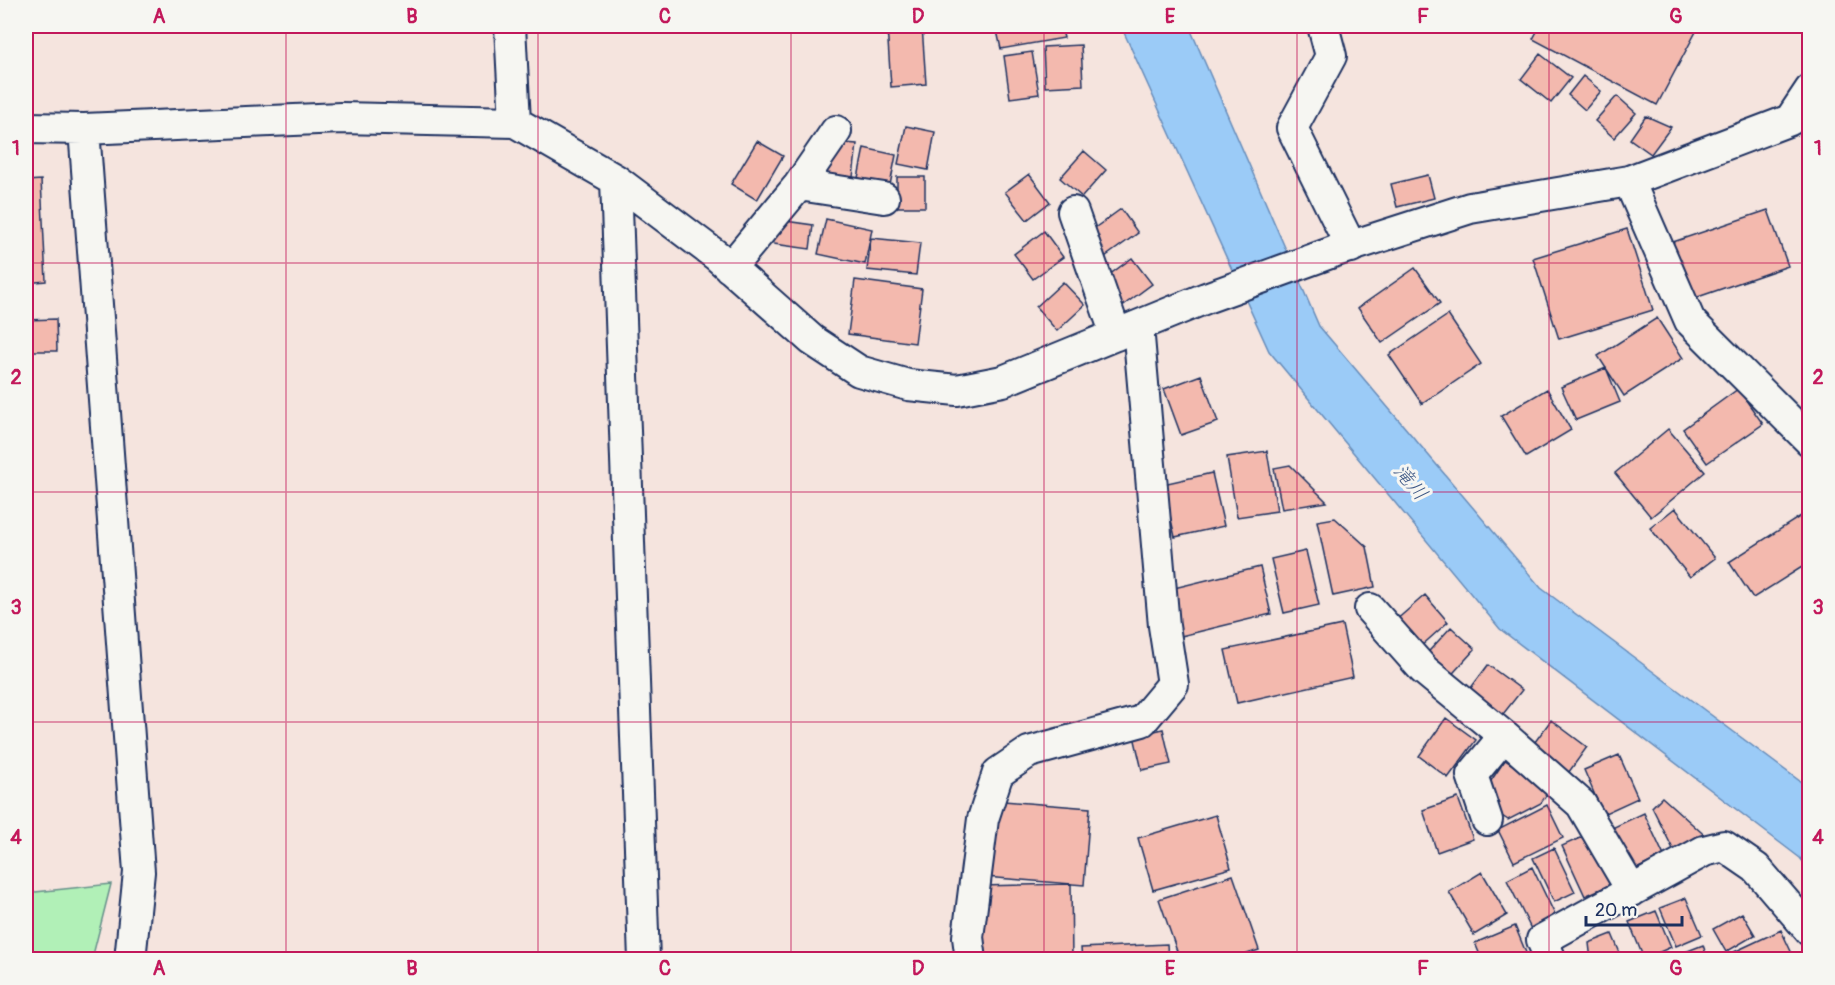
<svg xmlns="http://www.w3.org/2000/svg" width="1835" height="985" font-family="Pangolin,'Klee One',sans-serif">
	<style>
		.green { fill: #b1f0b7; stroke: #66908a; stroke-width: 1.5 }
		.water { fill: #9bcbf7; stroke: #688dba; stroke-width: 1.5 }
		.building { fill: #f3b9ae; stroke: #1b2f5e; stroke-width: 1.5 }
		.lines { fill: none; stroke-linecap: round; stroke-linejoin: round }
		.minor-casing { stroke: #1b2f5e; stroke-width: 34 }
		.minor { stroke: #f6f6f2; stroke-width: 30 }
		.grid { fill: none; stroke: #c2185b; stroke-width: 1.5; stroke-opacity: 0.55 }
		.labels { text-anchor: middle; stroke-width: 6; stroke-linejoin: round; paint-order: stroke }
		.water-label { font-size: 20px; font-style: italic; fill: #3b5684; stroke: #f6f6f2 }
		.neatline { fill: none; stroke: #c2185b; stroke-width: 2 }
		.grid-label { font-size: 20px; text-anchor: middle; font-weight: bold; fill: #c2185b }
	</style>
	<rect width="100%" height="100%" fill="#f5e4de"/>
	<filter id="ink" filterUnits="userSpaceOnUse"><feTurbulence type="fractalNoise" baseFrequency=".0167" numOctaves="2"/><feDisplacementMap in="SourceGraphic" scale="12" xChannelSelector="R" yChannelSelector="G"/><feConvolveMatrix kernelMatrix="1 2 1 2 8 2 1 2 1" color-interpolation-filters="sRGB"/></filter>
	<g filter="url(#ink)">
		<path class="green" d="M111,884L92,959H26V893Z"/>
		<path class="water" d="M1121,26H1189L1319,326L1541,588L1809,788V869L1800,858L1500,629L1269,351Z"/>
		<path class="building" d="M887,26H922L926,84L891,87Z
			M996,26H1061L1064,38L1001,49Z
			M1540,26H1699L1657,105L1533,39Z
			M1081,45L1083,85L1045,87L1043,47Z
			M1032,52L1039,94L1010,98L1004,56Z
			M1540,54L1571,78L1551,103L1521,79Z
			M1583,76L1601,91L1585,110L1568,95Z
			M1617,96L1636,113L1614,138L1595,121Z
			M1646,116L1671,127L1651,154L1630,139Z
			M906,126L935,132L928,170L898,164Z
			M757,141L783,156L757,200L731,184Z
			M831,142L857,144L853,177L827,174Z
			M864,148L896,155L890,185L858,178Z
			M1084,151L1106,170L1082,197L1060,178Z
			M1029,174L1050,202L1027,220L1005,192Z
			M1428,175L1434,198L1397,207L1391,184Z
			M897,177H925V207H897Z
			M41,180L46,281L26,283V181Z
			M1121,209L1138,233L1102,259L1085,235Z
			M1768,210L1788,266L1689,300L1670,243Z
			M826,219L872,229L865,264L818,254Z
			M778,220L813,225L810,249L774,244Z
			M1627,229L1653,310L1559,339L1533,258Z
			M1044,231L1063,257L1033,279L1014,254Z
			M871,238L920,243L916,275L867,270Z
			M1132,258L1152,284L1121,307L1101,281Z
			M1415,268L1440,303L1382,343L1358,308Z
			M855,280L922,289L915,343L848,334Z
			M1063,282L1085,305L1057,331L1036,307Z
			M1448,315L1481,364L1422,404L1389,355Z
			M1657,318L1683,358L1624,396L1598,356Z
			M56,319L57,351H26V320Z
			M1606,368L1620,402L1576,420L1561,387Z
			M1201,375L1218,422L1181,435L1164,389Z
			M1547,389L1571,430L1526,457L1501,416Z
			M1738,389L1763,424L1707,463L1683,429Z
			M1668,429L1705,472L1651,517L1615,473Z
			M1267,451L1277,511L1237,517L1227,457Z
			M1290,465L1327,502L1282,509L1274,468Z
			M1212,473L1224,526L1175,537L1163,484Z
			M1675,508L1715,558L1690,577L1650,528Z
			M1804,514L1810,523V562L1753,598L1729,562Z
			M1335,518L1367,547L1375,587L1333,596L1317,521Z
			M1306,551L1319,605L1284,613L1271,559Z
			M1260,567L1271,614L1181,636L1170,589Z
			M1425,595L1448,622L1419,648L1395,621Z
			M1342,625L1353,677L1237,703L1225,650Z
			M1451,627L1475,649L1445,682L1421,660Z
			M1488,665L1522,690L1500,718L1467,693Z
			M1446,718L1476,740L1448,778L1419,756Z
			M1551,720L1587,747L1566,776L1529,750Z
			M1163,729L1171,764L1142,770L1134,736Z
			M1619,755L1638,798L1603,814L1584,770Z
			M1505,760L1550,790L1541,803L1508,820L1478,800Z
			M1662,797L1710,840L1677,857L1652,807Z
			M1458,798L1473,839L1437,852L1423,810Z
			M991,800L1090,808L1084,885L985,877Z
			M1547,805L1563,838L1514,862L1498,830Z
			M1644,813L1664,856L1632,871L1612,828Z
			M1216,815L1231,868L1153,890L1138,838Z
			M1591,833L1614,883L1585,896L1562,846Z
			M1554,848L1575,892L1554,902L1533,858Z
			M1532,867L1556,917L1531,929L1507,880Z
			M1482,872L1507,915L1474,935L1449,892Z
			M1233,875L1259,950L1229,960H1180L1159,899Z
			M1071,884L1072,960H982L980,886Z
			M1686,898L1702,935L1676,946L1660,908Z
			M1656,911L1671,947L1644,959L1629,922Z
			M1742,913L1755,935L1726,952L1713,929Z
			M1515,926L1529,960H1482L1475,943Z
			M1781,930L1795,960H1737L1734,952Z
			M1612,934L1623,960H1591L1589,943Z
			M1167,944L1168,960H1082L1081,948Z
			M1703,945L1708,960H1667V959Z"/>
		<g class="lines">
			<defs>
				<path id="minor" d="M510,26L515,122
					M1323,26L1331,56L1292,128L1351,247
					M26,128L84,129L341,118L515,122L616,180L717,256L812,340L859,371L908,385L957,390L1003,381L1206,298L1333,252L1470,208L1629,181L1790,120L1810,90
					M84,129L139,872L130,960
					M616,180L644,960
					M1629,181L1690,321L1810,441
					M799,185L836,131
					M1073,212L1116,335
					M730,268L799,185L884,198
					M1370,609L1424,670L1504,736L1581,804L1632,891
					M1487,820L1472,775L1504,736
					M971,960L968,937L983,819L998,773L1029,752L1142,721L1173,684L1164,626L1138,326
					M1551,960L1542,940L1704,851L1724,846L1756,868L1810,931"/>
			</defs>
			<use href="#minor" class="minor-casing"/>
			<use href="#minor" class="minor"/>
		</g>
	</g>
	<path class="grid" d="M286,26V960M538,26V960M791,26V960M1044,26V960M1297,26V960M1549,26V960M26,263H1810M26,492H1810M26,722H1810"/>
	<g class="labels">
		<g class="water-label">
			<text transform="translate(1411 482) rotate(50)" y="7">滝川</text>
		</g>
	</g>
	<rect width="1835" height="985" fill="none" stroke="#f6f6f2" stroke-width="66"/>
	<path d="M1586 916v9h96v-9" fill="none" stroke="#1b2f5e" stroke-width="3"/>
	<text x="1595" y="916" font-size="18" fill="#1b2f5e" stroke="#f6f6f2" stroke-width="4.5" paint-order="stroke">20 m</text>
	<rect x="33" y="33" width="1769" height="919" class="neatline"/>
	<g class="grid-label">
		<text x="159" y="23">A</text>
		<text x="412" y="23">B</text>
		<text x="665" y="23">C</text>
		<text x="918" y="23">D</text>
		<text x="1170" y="23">E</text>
		<text x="1423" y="23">F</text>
		<text x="1676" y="23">G</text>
		<text x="16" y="155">1</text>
		<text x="1818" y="155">1</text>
		<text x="16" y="384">2</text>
		<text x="1818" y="384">2</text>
		<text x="16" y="614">3</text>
		<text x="1818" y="614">3</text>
		<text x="16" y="844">4</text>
		<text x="1818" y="844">4</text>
		<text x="159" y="975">A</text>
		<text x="412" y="975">B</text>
		<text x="665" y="975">C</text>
		<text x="918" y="975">D</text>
		<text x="1170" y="975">E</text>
		<text x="1423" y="975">F</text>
		<text x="1676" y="975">G</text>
	</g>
</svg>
